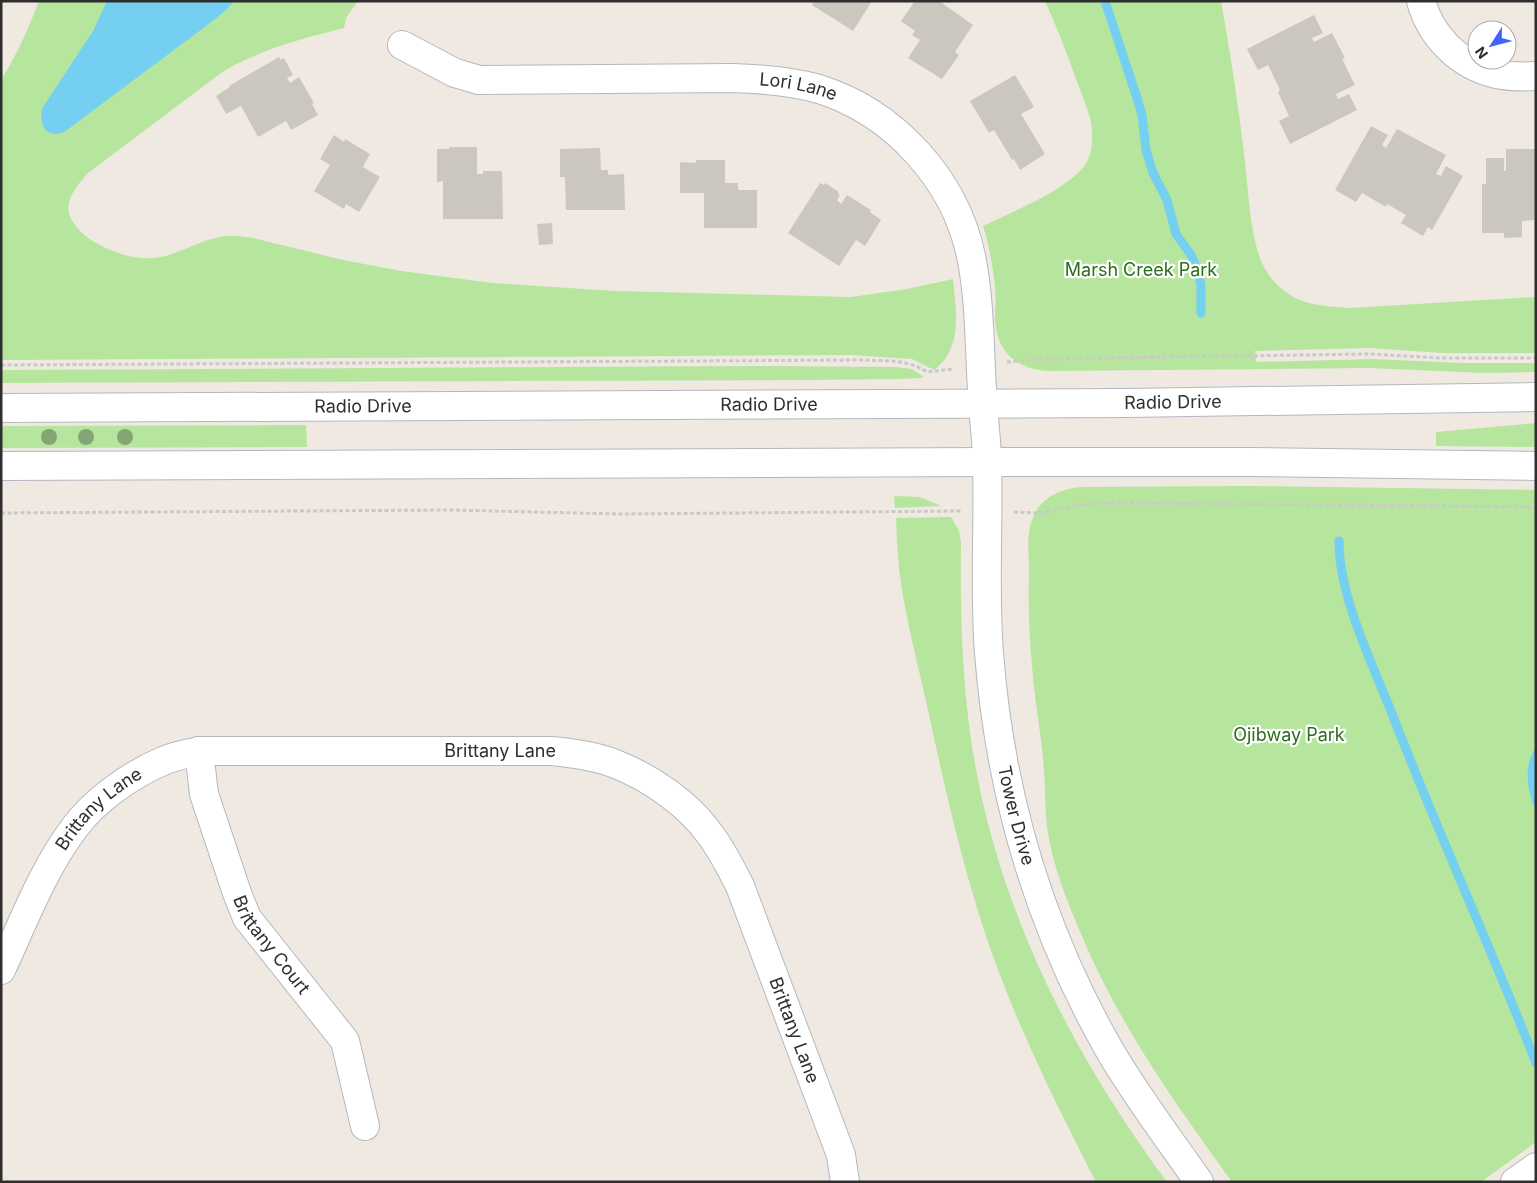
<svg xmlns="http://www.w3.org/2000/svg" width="1537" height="1183" font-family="Inter,sans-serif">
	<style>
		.green { fill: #b6e59e }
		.water { fill: #75cff0 }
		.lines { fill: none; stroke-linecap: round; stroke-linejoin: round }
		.stream { stroke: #75cff0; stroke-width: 9 }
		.building { fill: #cbc7bf }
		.minor-casing { stroke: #b4b7c1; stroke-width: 30 }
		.tertiary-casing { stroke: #b4b7c1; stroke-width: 30 }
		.secondary-casing { stroke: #b4b7c1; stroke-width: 30 }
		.path { stroke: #c9c9c9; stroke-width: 3; stroke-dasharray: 4 2.5; stroke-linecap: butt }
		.minor { stroke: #fff; stroke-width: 28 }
		.tertiary { stroke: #fff; stroke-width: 28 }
		.secondary { stroke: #fff; stroke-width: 28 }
		.tree { fill: #84a574 }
		.labels { text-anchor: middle; stroke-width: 4.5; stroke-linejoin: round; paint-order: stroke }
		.street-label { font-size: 18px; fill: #2e2e2e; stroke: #fff }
		.park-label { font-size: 18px; fill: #2c6e1b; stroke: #fff }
	</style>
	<rect width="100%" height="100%" fill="#efe9e1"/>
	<path class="green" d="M39,1H358L346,18L344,28C301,39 260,49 221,73L88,173C74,189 59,206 76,226C83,236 95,243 106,248C125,257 148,262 169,255C188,249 206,238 226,236C235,235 244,237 253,238L343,260L401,271L492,283L614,291L851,297L907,289L953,279C956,310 963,349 934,370L912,359L850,355L1,360V80C17,55 28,29 39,1Z
		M1045,1H1221C1230,52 1238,102 1244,153C1248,184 1249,225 1259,255C1263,268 1271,280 1282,289C1301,306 1326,306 1350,308L1536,297V353H1442L1371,348L1255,351L1256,362L1373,359L1462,363H1536V372L1485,373L1369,368L1049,371C1025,370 1003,359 997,333C993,318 997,302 995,287C993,266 989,245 983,226C1011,212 1074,188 1088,160C1093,149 1093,133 1091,122C1088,109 1082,95 1077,82C1068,55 1057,28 1045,1Z
		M754,366L895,367L912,369L924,377L920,378L900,379L802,380L1,383V370Z
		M1536,423V447L1436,446V432Z
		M306,425L307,447L1,448V426Z
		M1248,486L1536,490V1142L1481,1182H1232C1178,1107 1126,1035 1088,950C1073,915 1056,877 1049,839C1044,813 1046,785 1043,758C1040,727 1034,696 1032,665C1029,633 1028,602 1029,571C1029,555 1026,536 1032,520C1040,497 1061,488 1084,487Z
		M894,496L920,497L941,506L895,508Z
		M951,517L959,531L961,543C960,616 962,691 975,764C1003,919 1074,1056 1167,1182H1096C1054,1100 1013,1018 984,930C961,860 945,788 929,715C920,673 909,632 902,590C898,566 897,542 896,518Z"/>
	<path class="water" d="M107,1H235L218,17L75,124C71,127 66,131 61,133C44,138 38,121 43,107L93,31Z
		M1536,747V811C1527,791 1523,766 1536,747Z"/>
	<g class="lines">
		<path class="stream" d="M1105,1L1137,98L1142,115L1146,150L1153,173L1167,200L1176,234L1191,255L1198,271L1201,286V313
			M1339,541C1339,594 1369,657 1389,706C1435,826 1489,943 1536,1063"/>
	</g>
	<path class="building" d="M814,1H872L853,31L812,5Z
		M915,1H939L973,25L955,52L959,55L942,79L908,58L920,40L912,35L915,31L901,21Z
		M1314,15L1323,33L1312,38L1314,42L1332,33L1345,58L1342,59L1355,85L1336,94L1338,99L1349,94L1357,110L1290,144L1279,121L1289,116L1278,92L1280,90L1268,65L1258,70L1247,49Z
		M279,57L281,60L284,58L293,75L287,78L290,83L299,77L314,103L312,104L318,115L291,130L286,121L258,137L241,106L226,114L216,96L230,87L229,86Z
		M1015,75L1034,107L1021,114L1045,154L1020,170L1014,159L1012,160L994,130L989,133L970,101Z
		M1371,126L1388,135L1382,145L1386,148L1397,129L1446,155L1436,174L1441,176L1446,166L1463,176L1432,230L1428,227L1423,236L1401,223L1406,215L1387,204L1386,207L1362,193L1356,202L1335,190Z
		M334,135L344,142L345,139L370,154L363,167L380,177L359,212L346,204L344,209L314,191L330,165L320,159Z
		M449,147H477V174H483V171H502L503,219H443V181L437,182V149H449Z
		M600,148L601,170H608V175L624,174L625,210H566L565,177H560V149Z
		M1506,149H1535L1536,151V220L1522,221V237L1504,238V233H1482V184H1486V158H1504V171H1506Z
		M696,160H725V183H738V190H757V228H704V193H680V162L696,163Z
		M820,183L824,185L825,183L839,192L838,194L840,195L837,200L841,204L847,195L871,210L870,212L881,220L865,246L856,240L839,266L788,233Z
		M552,223L553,244L539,245L537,224Z"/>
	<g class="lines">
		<defs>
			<g id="minor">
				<path d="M1421,1C1430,34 1456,62 1489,72C1504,77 1520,77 1536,76"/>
				<path id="s1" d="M402,45L455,73L479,80L733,78C762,79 791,81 819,89C895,113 955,180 971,256C981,304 979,356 983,404"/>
				<path id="s2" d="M199,751L204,794L237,893L247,918L345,1041L365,1126"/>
				<path id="s3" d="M1,970C23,923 43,869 75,827C95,800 132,774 163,761C174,756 187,754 199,751H551C574,753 597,756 618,765C652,779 688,804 709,833C722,850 731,868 740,886L841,1155L845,1182"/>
				<path d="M1515,1182L1536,1167"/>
			</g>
			<g id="tertiary">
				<path id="s4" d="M983,404C984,423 987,443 987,462C989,526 984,590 989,653C1000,796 1039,927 1110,1051C1137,1097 1169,1139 1199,1182"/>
			</g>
			<g id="secondary">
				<path id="s5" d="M1,408L1126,403L1536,397"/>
				<path d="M1,466L987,462H1249L1536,466"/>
			</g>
		</defs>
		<use href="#minor" class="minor-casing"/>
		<use href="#tertiary" class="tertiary-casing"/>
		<use href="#secondary" class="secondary-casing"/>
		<path class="path" d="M1007,362L1040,359L1369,354L1441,358H1536
			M1,365L863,360C885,361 908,359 927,372L953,369
			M1014,512L1040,513L1078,505L1116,503L1536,507
			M1,513L451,510L619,514L961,511"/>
		<use href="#minor" class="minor"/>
		<use href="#tertiary" class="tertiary"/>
		<use href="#secondary" class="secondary"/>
	</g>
	<g class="tree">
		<circle cx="49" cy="437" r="8"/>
		<circle cx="86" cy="437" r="8"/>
		<circle cx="125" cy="437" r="8"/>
	</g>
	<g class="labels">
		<g class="street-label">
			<text dy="6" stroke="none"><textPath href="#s1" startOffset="405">Lori Lane</textPath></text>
			<text dy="6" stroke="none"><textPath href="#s5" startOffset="1172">Radio Drive</textPath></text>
			<text dy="6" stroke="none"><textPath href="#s5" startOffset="768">Radio Drive</textPath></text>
			<text dy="6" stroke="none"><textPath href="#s5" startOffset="362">Radio Drive</textPath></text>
			<text dy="6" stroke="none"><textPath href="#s3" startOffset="611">Brittany Lane</textPath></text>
			<text dy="6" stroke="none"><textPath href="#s3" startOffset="191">Brittany Lane</textPath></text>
			<text dy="6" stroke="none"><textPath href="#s4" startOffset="414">Tower Drive</textPath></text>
			<text dy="6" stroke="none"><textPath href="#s2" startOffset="210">Brittany Court</textPath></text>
			<text dy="6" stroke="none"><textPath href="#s3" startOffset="1061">Brittany Lane</textPath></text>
		</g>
		<g class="park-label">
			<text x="1141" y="276">Marsh Creek Park</text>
			<text x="1289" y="741">Ojibway Park</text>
		</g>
	</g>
	<rect width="1537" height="1183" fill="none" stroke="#2e2e2e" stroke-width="5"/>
	<g transform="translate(1492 45) rotate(234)"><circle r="24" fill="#ffffff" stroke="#ababab"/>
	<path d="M0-4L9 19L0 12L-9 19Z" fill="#4264fb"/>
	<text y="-8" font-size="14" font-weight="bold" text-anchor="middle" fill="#2e2e2e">N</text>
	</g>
</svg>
